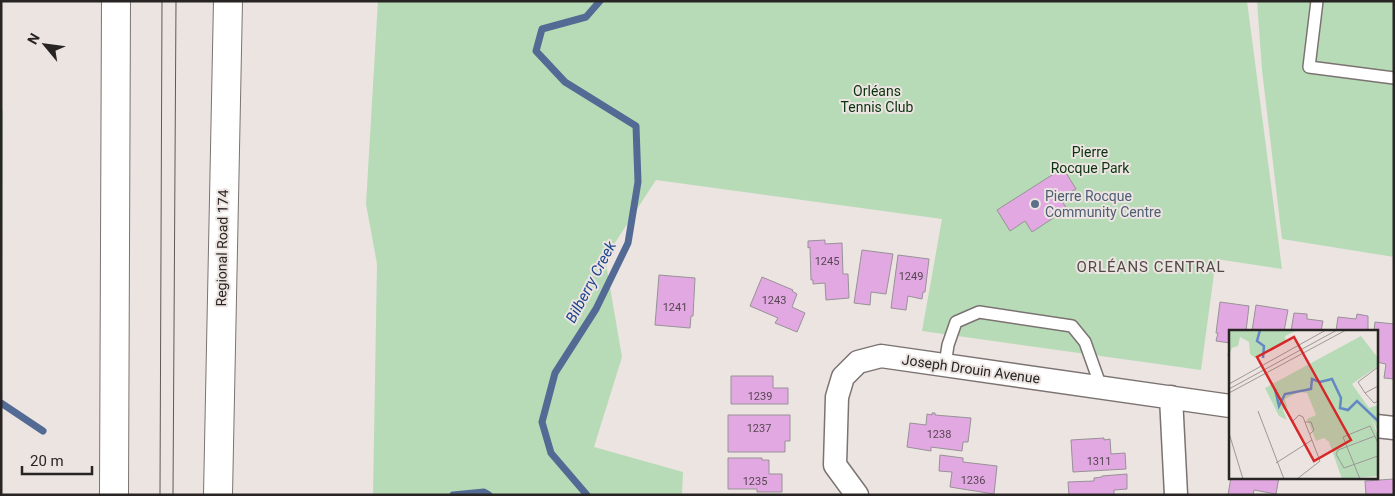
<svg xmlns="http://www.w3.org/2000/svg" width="1395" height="496" font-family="Roboto,sans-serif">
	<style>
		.green { fill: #b7dbb7 }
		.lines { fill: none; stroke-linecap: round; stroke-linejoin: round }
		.stream { stroke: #526a94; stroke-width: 7 }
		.building { fill: #e2a8e1; stroke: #979297 }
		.lane-casing { stroke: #7b7371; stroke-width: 14 }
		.street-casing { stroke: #7b7371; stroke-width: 25 }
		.highway-casing { stroke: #7b7371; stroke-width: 30 }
		.lane { stroke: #fff; stroke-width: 11 }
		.street { stroke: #fff; stroke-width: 22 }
		.highway { stroke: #fff; stroke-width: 28 }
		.tram { stroke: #5e5958; stroke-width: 1 }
		.service-dot { fill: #5c6f8a; stroke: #ece4e1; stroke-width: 2 }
		.labels { text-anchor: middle; stroke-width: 4; stroke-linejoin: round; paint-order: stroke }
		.number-label { font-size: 11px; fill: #564552 }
		.park-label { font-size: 14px; fill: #08330e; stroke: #ece4e1 }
		.service-label { font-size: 14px; fill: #4e5e75; stroke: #ece4e1; text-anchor: start }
		.street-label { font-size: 14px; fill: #272423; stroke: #ece4e1 }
		.neighbourhood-label { font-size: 15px; letter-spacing: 1px; fill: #514a47; stroke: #ece4e1 }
		.water-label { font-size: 15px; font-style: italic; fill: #1c4690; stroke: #ece4e1 }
		.inset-river { fill: none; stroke: #6488c4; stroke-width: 2.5 }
		.inset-road { fill: none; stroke: #9d9795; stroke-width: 1 }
		.view { fill: #d62828; fill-opacity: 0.15; stroke: #d62828; stroke-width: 2.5 }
		.inset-edge { fill: none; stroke: #272423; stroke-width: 2.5 }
	</style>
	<rect width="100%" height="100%" fill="#ece4e1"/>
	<path class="green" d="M378,1H1247L1282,269L1216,259L1201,370L922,331L942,219L656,180L605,258L622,357L594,447L683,472L682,495H373L377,264L366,204Z
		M1257,1H1394V257L1282,239L1262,70Z
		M1,110H3L1,398Z"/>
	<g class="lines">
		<path class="stream" d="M1,403L43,431
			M453,495L484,492L489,495
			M587,495L551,453L542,422L555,373L596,309L628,243L638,182L636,126L565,82L536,51L542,29L586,17L600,1"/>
	</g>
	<path class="building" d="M1063,168L1076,189L1060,198L1067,209L1032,232L1025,221L1010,231L997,210Z
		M825,240V244L842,243L843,274H848L849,298L826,300L825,283L813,284V280H811L810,247L808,248V241Z
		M862,250L893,254L886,294L871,292L870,305L854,303Z
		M898,255L929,259L925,292H923L922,299L908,296L906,310L891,308Z
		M659,275L695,278L693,316H691L690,328L655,325Z
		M762,277L793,290L792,291L797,294L792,307L805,313L797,332L775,323L778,318L750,306Z
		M1220,302L1249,306L1246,331H1230V356H1228L1230,343L1216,341L1218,333H1216Z
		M1256,305L1288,310L1284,331H1252Z
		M1294,313L1307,314V319L1323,321L1321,331H1291Z
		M1357,314L1368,316V331H1336L1338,317L1356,319Z
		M1375,322L1394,324V379L1384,378L1386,364L1376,362V331H1374Z
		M731,376H773V388H788V404H731Z
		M932,413H935V415L971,418L968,442H963L962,451L931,447V451L907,447L910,423L926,425L927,414L932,415Z
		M728,415H790V441H785V452H728Z
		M1104,438V440L1110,439L1111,454L1125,453L1126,469L1073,472L1071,440Z
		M940,455L963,458V462L997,466L994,494L950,487L952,472L939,471Z
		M728,458H762V460H769V474H782V492H757V489H728Z
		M1127,474V489L1114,490V495H1069L1068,482L1094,481V478L1102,477V476Z
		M1231,477H1279L1276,494L1254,490L1253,495H1228Z
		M1394,479V495H1366L1365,481Z"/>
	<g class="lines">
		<defs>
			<path id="lane" d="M1317,1L1309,67L1394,78
				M945,365L948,345L956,322L979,312L1072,326L1085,342L1101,387"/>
			<path id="street" d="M1171,397L1176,495
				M1376,426L1394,428
				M857,495L835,465L837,397L843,377L858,362L881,356L1230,406"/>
			<path id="highway" d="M114,495L116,1
				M218,495L228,1"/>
		</defs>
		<use href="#lane" class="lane-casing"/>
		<use href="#street" class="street-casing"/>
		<use href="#highway" class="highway-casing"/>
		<use href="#lane" class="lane"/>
		<use href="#street" class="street"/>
		<use href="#highway" class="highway"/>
		<path class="tram" d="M160,495L162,1
			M173,495L176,1"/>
	</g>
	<circle class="service-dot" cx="1035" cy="204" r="5"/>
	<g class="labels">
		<g class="number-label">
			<text x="827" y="265">1245</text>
			<text x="911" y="280">1249</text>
			<text x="774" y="304">1243</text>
			<text x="675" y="311">1241</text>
			<text x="760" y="400">1239</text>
			<text x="759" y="432">1237</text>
			<text x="939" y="438">1238</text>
			<text x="1099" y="465">1311</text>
			<text x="973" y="484">1236</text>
			<text x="755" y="485">1235</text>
		</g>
		<g class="park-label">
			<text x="877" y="96">Orléans<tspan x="877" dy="16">Tennis Club</tspan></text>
			<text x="1090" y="157">Pierre<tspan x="1090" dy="16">Rocque Park</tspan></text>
		</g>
		<g class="service-label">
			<text x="1045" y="201">Pierre Rocque<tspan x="1045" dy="16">Community Centre</tspan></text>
		</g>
		<g class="street-label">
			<text transform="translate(222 248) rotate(-89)" y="5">Regional Road 174</text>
			<text transform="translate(971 369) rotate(8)" y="5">Joseph Drouin Avenue</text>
		</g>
		<g class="neighbourhood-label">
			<text x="1151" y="272">ORLÉANS CENTRAL</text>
		</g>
		<g class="water-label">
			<text transform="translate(591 282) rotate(-62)" y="5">Bilberry Creek</text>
		</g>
	</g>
	<g transform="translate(1229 330)">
		<rect width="149" height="149" fill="#ece4e1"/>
		<path d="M0,0H69L56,6L57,12L26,28L21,24L20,12L11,7L9,16L3,18L1,23ZM132,6L149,28V36L123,54L140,78L149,75V101L142,88L149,105V146L113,149L100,112L95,108L87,111L78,89L87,85L78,63L70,62L56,69L58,77L54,80L58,90L50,86L36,58Z" fill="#b7dbb7"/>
		<path class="inset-river" d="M31,0L28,11L35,16L34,28M46,59L50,76L56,64L82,59L83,49L91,52L103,49L112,68L111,78L119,80L128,71L149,91"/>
		<path class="inset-road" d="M149,37L129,52L136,63L149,56M0,54L97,0M0,59L108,0M0,63L117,0M136,63L145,73L149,71M29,81L55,149M63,92L70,85L74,87L91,131L68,149M76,92H82L85,100L81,104M0,103L14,149M146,106L109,120L107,124L115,138L149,126M47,133L83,110M131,149L114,107L141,96L149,113"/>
		<path class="view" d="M65,7L122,110L85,131L28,27Z"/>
		<rect width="149" height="149" class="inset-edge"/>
	</g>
	<rect width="1395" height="496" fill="none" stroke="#272423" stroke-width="5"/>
	<g transform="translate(45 45) rotate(299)" stroke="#ece4e1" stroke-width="4" paint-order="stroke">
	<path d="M0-4L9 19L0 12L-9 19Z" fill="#272423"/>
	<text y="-8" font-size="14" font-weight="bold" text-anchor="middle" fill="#272423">N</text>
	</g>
	<path d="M22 466v8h70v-8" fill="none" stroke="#272423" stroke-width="2.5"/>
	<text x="30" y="466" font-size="15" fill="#272423" stroke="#ece4e1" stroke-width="4" paint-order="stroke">20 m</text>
</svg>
